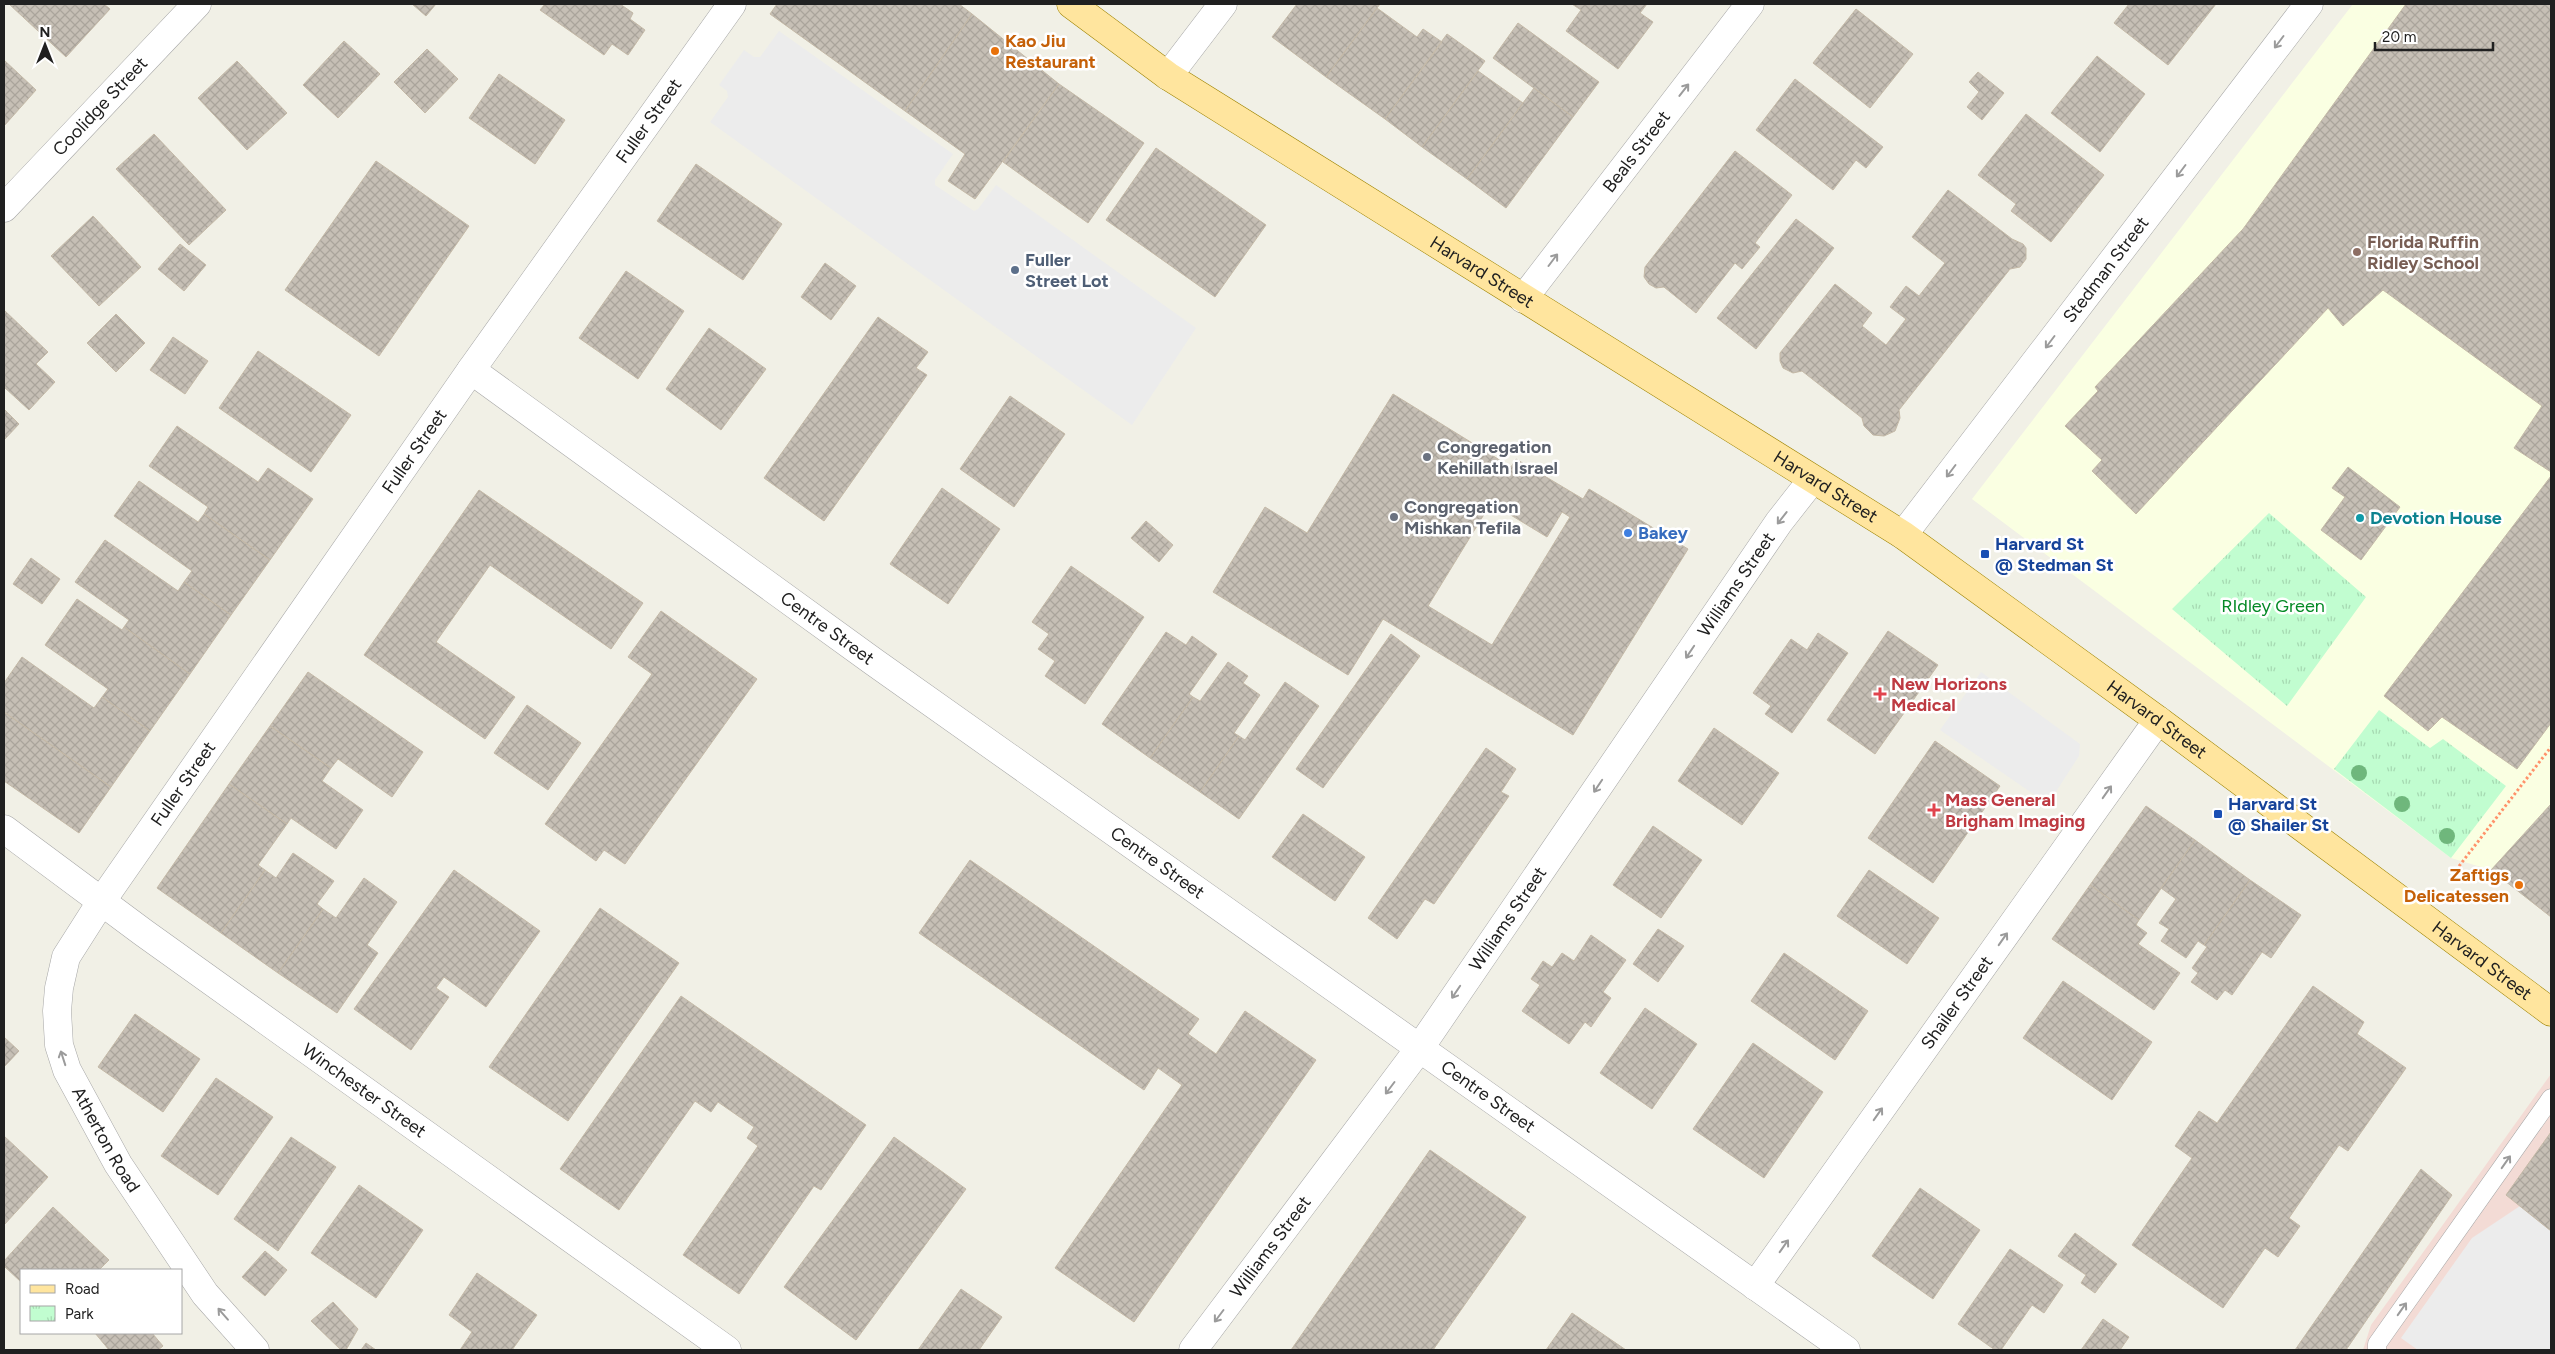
<svg xmlns="http://www.w3.org/2000/svg" width="2555" height="1354" font-family="Figtree,sans-serif">
	<style>
		.commercial { fill: #f3dbd5 }
		.education { fill: #faffe2 }
		.park { fill: url(#park-tufts) }
		.parking { fill: #ececec }
		.building { fill: url(#building-cross-hatch); stroke: #c4b9a7; fill-rule: evenodd }
		.lines { fill: none; stroke-linecap: round; stroke-linejoin: round }
		.service-casing { stroke: #a7a7a7; stroke-width: 19 }
		.minor-casing { stroke: #a7a7a7; stroke-width: 29 }
		.tertiary-casing { stroke: #a7a7a7; stroke-width: 29 }
		.primary-casing { stroke: #9d8300; stroke-width: 29 }
		.path { stroke: #ff926a; stroke-width: 3; stroke-dasharray: 2.5 2.5; stroke-linecap: butt }
		.service { stroke: #fff; stroke-width: 18 }
		.minor { stroke: #fff; stroke-width: 28 }
		.tertiary { stroke: #fff; stroke-width: 28 }
		.primary { stroke: #ffe59e; stroke-width: 28 }
		.tree { fill: #6fb77c }
		.oneway { stroke: #9b9b9b }
		.food-dot { fill: #e8710a; stroke: #fff; stroke-width: 2 }
		.education-dot { fill: #8d6e63; stroke: #fff; stroke-width: 2 }
		.service-dot { fill: #5c6f8a; stroke: #fff; stroke-width: 2 }
		.worship-dot { fill: #6b7280; stroke: #fff; stroke-width: 2 }
		.culture-dot { fill: #0f9aa8; stroke: #fff; stroke-width: 2 }
		.shop-dot { fill: #3f7fe0; stroke: #fff; stroke-width: 2 }
		.transit-dot { fill: #1a4fb4; stroke: #fff; stroke-width: 2 }
		.health-dot { fill: #e0444e; stroke: #fff; stroke-width: 2 }
		.labels { text-anchor: middle; stroke-width: 5; stroke-linejoin: round; paint-order: stroke }
		.food-label { font-size: 18px; font-weight: bold; fill: #c56008; stroke: #fff; text-anchor: start }
		.street-label { font-size: 18px; fill: #202020; stroke: #fff }
		.education-label { font-size: 18px; font-weight: bold; fill: #785e54; stroke: #fff; text-anchor: start }
		.service-label { font-size: 18px; font-weight: bold; fill: #4e5e75; stroke: #fff; text-anchor: start }
		.worship-label { font-size: 18px; font-weight: bold; fill: #5b616d; stroke: #fff; text-anchor: start }
		.culture-label { font-size: 18px; font-weight: bold; fill: #0d838f; stroke: #fff; text-anchor: start }
		.shop-label { font-size: 18px; font-weight: bold; fill: #366cbe; stroke: #fff; text-anchor: start }
		.transit-label { font-size: 18px; font-weight: bold; fill: #164399; stroke: #fff; text-anchor: start }
		.park-label { font-size: 18px; fill: #048925; stroke: #fff }
		.health-label { font-size: 18px; font-weight: bold; fill: #be3a42; stroke: #fff; text-anchor: start }
	</style>
	<defs>
		<pattern id="park-tufts" width="24" height="20" patternUnits="userSpaceOnUse" patternTransform="scale(1.25)"><rect width="24" height="20" fill="#c1fdd0"/><path d="M3 7l-1-3M5 7V3M7 7l1-3M15 17l-1-3M17 17v-4M19 17l1-3" fill="none" stroke="#a6d9b2"/></pattern>
		<pattern id="building-cross-hatch" width="8" height="8" patternUnits="userSpaceOnUse" patternTransform="scale(1.25)"><rect width="8" height="8" fill="#c6bfb5"/><path d="M0 0l8 8M0 8l8-8" fill="none" stroke="#aaa49b"/></pattern>
	</defs>
	<rect width="100%" height="100%" fill="#f1f0e6"/>
	<path class="commercial" d="M2551,1074V1350H2363L2371,1325Z"/>
	<path class="education" d="M2353,4H2551V804L2491,870L2451,858L1972,499Z"/>
	<path class="park" d="M2269,513L2366,597L2287,706L2172,609Z
		M2379,710L2430,748L2443,739L2506,786L2451,858L2334,769Z"/>
	<path class="parking" d="M779,31L953,154L935,180V185L974,211L978,209L996,185L1196,328L1132,425L710,122L728,97L727,91L719,85L744,50L754,57H760Z
		M1981,672L2080,744L2079,756L2048,804L1940,730Z
		M2520,1206L2551,1231V1350H2418L2401,1338L2472,1238Z"/>
	<path class="building" d="M9,4H104L110,9L66,57Z
		M412,4H436L426,16Z
		M545,4H620L633,13L630,19L645,30L628,55L612,44L604,55L540,10Z
		M777,4H959L972,14L905,111L770,14Z
		M1297,4H1380L1326,77L1272,37Z
		M1572,4H1647L1640,13L1653,22L1618,69L1566,31L1581,10Z
		M2129,4H2216L2168,65L2114,23Z
		M2406,4H2551V472L2514,448L2542,406L2383,290L2343,326L2328,308L2136,514L2092,471L2102,460L2065,426L2098,391L2095,387L2243,229Z
		M1377,8L1417,37L1423,29L1442,42L1385,119L1326,77Z
		M1856,9L1913,54L1870,108L1813,63Z
		M972,14L1059,84L975,199L948,181L965,154L905,111Z
		M1518,23L1599,82L1573,117L1493,58Z
		M1447,34L1485,61L1422,147L1385,119Z
		M344,41L380,74L338,118L303,85Z
		M427,49L458,79L425,113L394,82Z
		M2097,56L2145,94L2100,152L2051,113Z
		M4,60L36,90L4,126Z
		M237,61L287,113L247,150L198,98Z
		M1478,71L1523,103L1467,179L1422,147Z
		M1978,72L2004,93L1982,120L1967,107L1979,92L1969,82Z
		M499,74L565,120L535,164L469,118Z
		M1795,79L1883,147L1866,168L1856,160L1833,190L1756,130Z
		M1059,84L1144,143L1088,223L1003,162Z
		M1534,88L1573,117L1506,208L1467,179Z
		M2026,114L2104,175L2051,242L2011,211L2016,204L1978,175Z
		M154,134L226,210L189,245L116,169Z
		M1156,148L1266,225L1215,297L1106,220Z
		M1735,151L1792,195L1755,243L1760,247L1742,269L1735,263L1696,313L1664,287L1656,288L1649,284L1644,277L1645,267Z
		M376,161L469,226L379,356L285,290Z
		M696,164L782,224L743,280L657,221Z
		M1948,190L2012,239L2023,244L2026,248V259L2020,267L2010,269L1899,410L1900,418L1895,431L1884,436L1873,435L1864,426L1862,418L1802,371L1793,373L1783,368L1780,361V353L1835,284L1872,313L1862,326L1886,345L1906,319L1890,307L1906,286L1919,296L1945,263L1912,237Z
		M93,216L141,267L99,306L51,256Z
		M1796,219L1834,248L1756,349L1717,318Z
		M180,244L206,265L184,291L158,269Z
		M825,263L856,286L831,320L801,297Z
		M626,271L684,311L638,379L579,338Z
		M4,310L48,352L36,364L55,382L29,410L4,387Z
		M116,314L145,343L116,372L87,343Z
		M878,317L928,352L916,368L927,375L824,521L764,478Z
		M709,328L766,369L721,430L666,389Z
		M173,337L208,361L185,394L150,370Z
		M258,351L351,415L311,472L219,408Z
		M1393,394L1511,467L1516,459L1583,499L1589,489L1688,549L1573,735L1383,619L1348,675L1213,592L1265,507L1307,533ZM1491,503L1547,537L1562,512L1570,517L1492,645L1428,606Z
		M1010,396L1065,434L1014,507L960,469Z
		M4,409L19,424L4,440Z
		M177,426L258,482L268,468L313,499L270,560L204,514L208,507L149,466Z
		M2348,467L2400,507L2361,560L2321,530L2345,497L2332,488Z
		M2551,476V723L2517,769L2442,717L2428,731L2384,696Z
		M139,481L198,522L204,514L270,560L231,615L184,582L192,571L114,516Z
		M942,488L1000,529L948,604L890,564Z
		M479,490L643,603L611,649L490,565L436,642L515,697L485,739L364,655Z
		M1146,521L1173,545L1159,562L1131,538Z
		M105,540L178,591L184,582L231,615L190,674L124,627L129,620L75,582Z
		M31,558L60,579L42,604L13,584Z
		M1071,566L1144,617L1085,704L1045,676L1055,661L1038,649L1049,634L1032,622Z
		M77,599L122,630L124,627L190,674L150,731L102,697L108,689L45,645Z
		M661,611L757,679L625,864L604,850L596,861L545,824L652,674L628,657Z
		M1888,631L1938,665L1875,754L1827,720Z
		M1166,632L1186,645L1192,636L1217,654L1189,694L1193,697L1150,758L1102,724Z
		M1818,633L1848,653L1792,733L1765,714L1771,706L1753,693L1791,639L1807,650Z
		M1391,634L1420,656L1323,788L1296,769Z
		M22,657L94,708L102,697L150,731L111,787L4,712V683Z
		M1228,662L1248,676L1243,683L1260,695L1234,733L1239,736L1200,792L1150,758L1193,697L1200,701Z
		M308,672L423,752L392,797L338,759L331,768L270,726Z
		M1285,682L1319,706L1239,819L1200,792L1239,736L1245,740Z
		M527,705L581,743L548,790L494,753Z
		M4,712L111,787L79,833L4,781Z
		M270,726L331,768L322,781L363,810L336,849L291,818L287,824L229,784Z
		M1714,728L1779,773L1742,825L1678,781Z
		M1935,741L2000,786L1933,883L1868,838Z
		M1486,748L1516,769L1501,792L1509,796L1434,904L1425,899L1397,939L1368,918Z
		M229,784L287,824L258,865L265,870L221,933L157,888Z
		M2551,804V917L2491,870Z
		M2146,806L2195,840L2139,920L2090,885Z
		M1303,814L1365,857L1335,901L1272,857Z
		M1653,826L1702,860L1661,918L1613,885Z
		M2195,840L2250,880L2204,945L2198,941L2186,958L2161,941L2169,929L2159,923L2176,899L2161,888Z
		M293,853L334,881L317,904L323,909L278,973L221,933L265,870L276,878Z
		M970,860L1199,1019L1188,1034L1216,1054L1245,1011L1316,1060L1134,1322L1055,1268L1182,1085L1158,1068L1144,1090L919,933Z
		M454,870L540,931L486,1007L444,977L436,988L449,997L411,1050L354,1009Z
		M1869,870L1939,918L1907,964L1837,916Z
		M364,878L397,902L367,945L378,953L337,1013L278,973L323,909L336,918Z
		M2250,880L2301,915L2271,958L2262,952L2232,995L2225,990L2217,1000L2191,982L2198,973L2192,968L2207,947L2204,945Z
		M2090,885L2139,920L2136,925L2147,933L2138,944L2180,973L2154,1010L2052,939Z
		M600,908L679,963L568,1121L489,1067Z
		M1658,929L1684,946L1658,982L1633,964Z
		M1591,935L1626,960L1603,992L1611,998L1591,1027L1585,1022L1569,1044L1522,1011L1540,985L1531,979L1543,961L1552,967L1562,953L1574,961Z
		M1784,953L1868,1011L1835,1060L1751,1001Z
		M2063,981L2152,1042L2112,1100L2023,1038Z
		M2313,986L2364,1022L2357,1034L2406,1068L2348,1151L2339,1145L2289,1218L2300,1226L2278,1257L2265,1248L2223,1308L2132,1245L2192,1158L2175,1146L2199,1111L2217,1123Z
		M681,996L866,1125L821,1190L814,1186L739,1294L683,1255L758,1146L747,1138L754,1127L718,1102L711,1112L695,1101L619,1210L560,1169Z
		M1645,1008L1697,1044L1652,1109L1600,1073Z
		M135,1014L200,1059L163,1112L98,1067Z
		M4,1037L19,1051L4,1067Z
		M1753,1043L1823,1092L1764,1178L1693,1129Z
		M216,1078L273,1117L218,1195L161,1156Z
		M2551,1132V1231L2506,1195Z
		M4,1136L48,1177L4,1225Z
		M291,1137L336,1167L278,1251L234,1219Z
		M894,1137L966,1189L856,1340L784,1287Z
		M1430,1150L1526,1217L1433,1350H1291Z
		M2421,1169L2452,1195L2346,1350H2295Z
		M359,1185L423,1230L376,1298L311,1253Z
		M1920,1188L1980,1230L1933,1299L1872,1256Z
		M53,1207L109,1260L99,1270H21V1282L4,1266V1261Z
		M2075,1233L2117,1264L2095,1293L2081,1283L2086,1275L2058,1256Z
		M2010,1249L2063,1285L2044,1313L2032,1305L2001,1350H1995L1958,1324Z
		M265,1251L287,1270L265,1296L242,1277Z
		M477,1273L537,1315L512,1350H460L472,1332L449,1315Z
		M961,1289L1002,1317L979,1350H918Z
		M333,1302L358,1329L346,1350H341L311,1321Z
		M1572,1313L1626,1350H1546Z
		M2103,1319L2129,1337L2120,1350H2081Z
		M95,1333H152L163,1346L158,1350H109Z
		M366,1343L376,1350H361Z"/>
	<g class="lines">
		<defs>
			<path id="service" d="M2377,1350V1344L2551,1098"/>
			<g id="minor">
				<path d="M1168,76L1223,4"/>
				<path id="s1" d="M4,208L197,4"/>
				<path id="s2" d="M1523,299L1750,4"/>
				<path id="s3" d="M1903,535L2309,4"/>
				<path id="s4" d="M101,902L66,957L59,988L57,1011L59,1045L67,1070L118,1164L205,1294L255,1350"/>
				<path id="s5" d="M1755,1286L2158,720"/>
				<path id="s6" d="M1193,1350L1419,1049L1779,522L1812,480"/>
			</g>
			<g id="tertiary">
				<path id="s7" d="M471,370L874,662L1846,1350"/>
				<path id="s8" d="M4,829L144,933L727,1350"/>
				<path id="s9" d="M101,902L471,370L732,4"/>
			</g>
			<g id="primary">
				<path id="s10" d="M1071,4L1168,76L1903,535L2158,720L2551,1012"/>
			</g>
		</defs>
		<use href="#service" class="service-casing"/>
		<use href="#minor" class="minor-casing"/>
		<use href="#tertiary" class="tertiary-casing"/>
		<use href="#primary" class="primary-casing"/>
		<path class="path" d="M2456,870L2551,747"/>
		<use href="#service" class="service"/>
		<use href="#minor" class="minor"/>
		<use href="#tertiary" class="tertiary"/>
		<use href="#primary" class="primary"/>
	</g>
	<g class="tree">
		<circle cx="2359" cy="773" r="8"/>
		<circle cx="2402" cy="804" r="8"/>
		<circle cx="2447" cy="836" r="8"/>
	</g>
	<defs><path id="oneway-shaft" d="M-6 0H5M1.5-3L5.5 0L1.5 3" fill="none" stroke-width="1.6" stroke-linecap="round" stroke-linejoin="round" transform="scale(1.25)"/></defs>
	<g class="oneway">
		<use href="#oneway-shaft" transform="translate(2279 42) rotate(127)"/>
		<use href="#oneway-shaft" transform="translate(1684 90) rotate(-52)"/>
		<use href="#oneway-shaft" transform="translate(2181 171) rotate(127)"/>
		<use href="#oneway-shaft" transform="translate(1553 260) rotate(-53)"/>
		<use href="#oneway-shaft" transform="translate(2050 342) rotate(127)"/>
		<use href="#oneway-shaft" transform="translate(1951 471) rotate(127)"/>
		<use href="#oneway-shaft" transform="translate(1782 518) rotate(128)"/>
		<use href="#oneway-shaft" transform="translate(1690 652) rotate(124)"/>
		<use href="#oneway-shaft" transform="translate(1598 786) rotate(124)"/>
		<use href="#oneway-shaft" transform="translate(2107 792) rotate(-55)"/>
		<use href="#oneway-shaft" transform="translate(2003 939) rotate(-55)"/>
		<use href="#oneway-shaft" transform="translate(1456 992) rotate(124)"/>
		<use href="#oneway-shaft" transform="translate(63 1058) rotate(-108)"/>
		<use href="#oneway-shaft" transform="translate(1390 1088) rotate(127)"/>
		<use href="#oneway-shaft" transform="translate(1878 1114) rotate(-55)"/>
		<use href="#oneway-shaft" transform="translate(2506 1162) rotate(-55)"/>
		<use href="#oneway-shaft" transform="translate(1784 1246) rotate(-55)"/>
		<use href="#oneway-shaft" transform="translate(2402 1309) rotate(-55)"/>
		<use href="#oneway-shaft" transform="translate(223 1314) rotate(-131)"/>
		<use href="#oneway-shaft" transform="translate(1219 1316) rotate(127)"/>
	</g>
	<g class="food-dot">
		<circle cx="995" cy="51" r="5"/>
		<circle cx="2519" cy="885" r="5"/>
	</g>
	<circle class="education-dot" cx="2357" cy="252" r="5"/>
	<circle class="service-dot" cx="1015" cy="270" r="5"/>
	<g class="worship-dot">
		<circle cx="1427" cy="457" r="5"/>
		<circle cx="1394" cy="517" r="5"/>
	</g>
	<circle class="culture-dot" cx="2360" cy="518" r="5"/>
	<circle class="shop-dot" cx="1628" cy="533" r="5"/>
	<g class="transit-dot">
		<rect x="1980" y="549" width="10" height="10" rx="2.5"/>
		<rect x="2213" y="809" width="10" height="10" rx="2.5"/>
	</g>
	<g class="health-dot">
		<path d="M1877.5 686.5h5v5h5v5h-5v5h-5v-5h-5v-5h5z"/>
		<path d="M1931.5 802.5h5v5h5v5h-5v5h-5v-5h-5v-5h5z"/>
	</g>
	<g class="labels">
		<g class="food-label">
			<text x="1005" y="47">Kao Jiu<tspan x="1005" dy="21">Restaurant</tspan></text>
			<text x="2509" y="881" text-anchor="end">Zaftigs<tspan x="2509" dy="21">Delicatessen</tspan></text>
		</g>
		<g class="street-label">
			<text dy="6" stroke="none"><textPath href="#s1" startOffset="140">Coolidge Street</textPath></text>
			<text dy="6" stroke="none"><textPath href="#s9" startOffset="954">Fuller Street</textPath></text>
			<text dy="6" stroke="none"><textPath href="#s2" startOffset="186">Beals Street</textPath></text>
			<text dy="6" stroke="none"><textPath href="#s3" startOffset="334">Stedman Street</textPath></text>
			<text dy="6" stroke="none"><textPath href="#s10" startOffset="491">Harvard Street</textPath></text>
			<text dy="6" stroke="none"><textPath href="#s9" startOffset="549">Fuller Street</textPath></text>
			<text dy="6" stroke="none"><textPath href="#s10" startOffset="896">Harvard Street</textPath></text>
			<text dy="6" stroke="none"><textPath href="#s6" startOffset="939">Williams Street</textPath></text>
			<text dy="6" stroke="none"><textPath href="#s7" startOffset="440">Centre Street</textPath></text>
			<text dy="6" stroke="none"><textPath href="#s10" startOffset="1301">Harvard Street</textPath></text>
			<text dy="6" stroke="none"><textPath href="#s9" startOffset="144">Fuller Street</textPath></text>
			<text dy="6" stroke="none"><textPath href="#s7" startOffset="845">Centre Street</textPath></text>
			<text dy="6" stroke="none"><textPath href="#s6" startOffset="534">Williams Street</textPath></text>
			<text dy="6" stroke="none"><textPath href="#s10" startOffset="1706">Harvard Street</textPath></text>
			<text dy="6" stroke="none"><textPath href="#s5" startOffset="348">Shailer Street</textPath></text>
			<text dy="6" stroke="none"><textPath href="#s8" startOffset="445">Winchester Street</textPath></text>
			<text dy="6" stroke="none"><textPath href="#s7" startOffset="1250">Centre Street</textPath></text>
			<text dy="6" stroke="none"><textPath href="#s4" startOffset="260">Atherton Road</textPath></text>
			<text dy="6" stroke="none"><textPath href="#s6" startOffset="129">Williams Street</textPath></text>
		</g>
		<g class="education-label">
			<text x="2367" y="248">Florida Ruffin<tspan x="2367" dy="21">Ridley School</tspan></text>
		</g>
		<g class="service-label">
			<text x="1025" y="266">Fuller<tspan x="1025" dy="21">Street Lot</tspan></text>
		</g>
		<g class="worship-label">
			<text x="1437" y="453">Congregation<tspan x="1437" dy="21">Kehillath Israel</tspan></text>
			<text x="1404" y="513">Congregation<tspan x="1404" dy="21">Mishkan Tefila</tspan></text>
		</g>
		<g class="culture-label">
			<text x="2370" y="524">Devotion House</text>
		</g>
		<g class="shop-label">
			<text x="1638" y="539">Bakey</text>
		</g>
		<g class="transit-label">
			<text x="1995" y="550">Harvard St<tspan x="1995" dy="21">@ Stedman St</tspan></text>
			<text x="2228" y="810">Harvard St<tspan x="2228" dy="21">@ Shailer St</tspan></text>
		</g>
		<g class="park-label">
			<text x="2273" y="612">RIdley Green</text>
		</g>
		<g class="health-label">
			<text x="1891" y="690">New Horizons<tspan x="1891" dy="21">Medical</tspan></text>
			<text x="1945" y="806">Mass General<tspan x="1945" dy="21">Brigham Imaging</tspan></text>
		</g>
	</g>
	<rect width="2555" height="1354" fill="none" stroke="#202020" stroke-width="10"/>
	<rect x="20" y="1269" width="162" height="65" fill="#ffffff" stroke="#a6a6a6"/>
	<rect x="30" y="1285" width="25" height="8" fill="#ffe59e" stroke="#a6a6a6"/>
	<text x="65" y="1294" font-size="15" fill="#202020">Road</text>
	<rect x="30" y="1306" width="25" height="15" fill="url(#park-tufts)" stroke="#a6a6a6"/>
	<text x="65" y="1319" font-size="15" fill="#202020">Park</text>
	<g transform="translate(45 45)" stroke="#ffffff" stroke-width="4" paint-order="stroke">
	<path d="M0-4L9 19L0 12L-9 19Z" fill="#202020"/>
	<text y="-8" font-size="14" font-weight="bold" text-anchor="middle" fill="#202020">N</text>
	</g>
	<path d="M2375 42v8h118v-8" fill="none" stroke="#202020" stroke-width="2.5"/>
	<text x="2382" y="42" font-size="15" fill="#202020" stroke="#ffffff" stroke-width="4" paint-order="stroke">20 m</text>
</svg>
